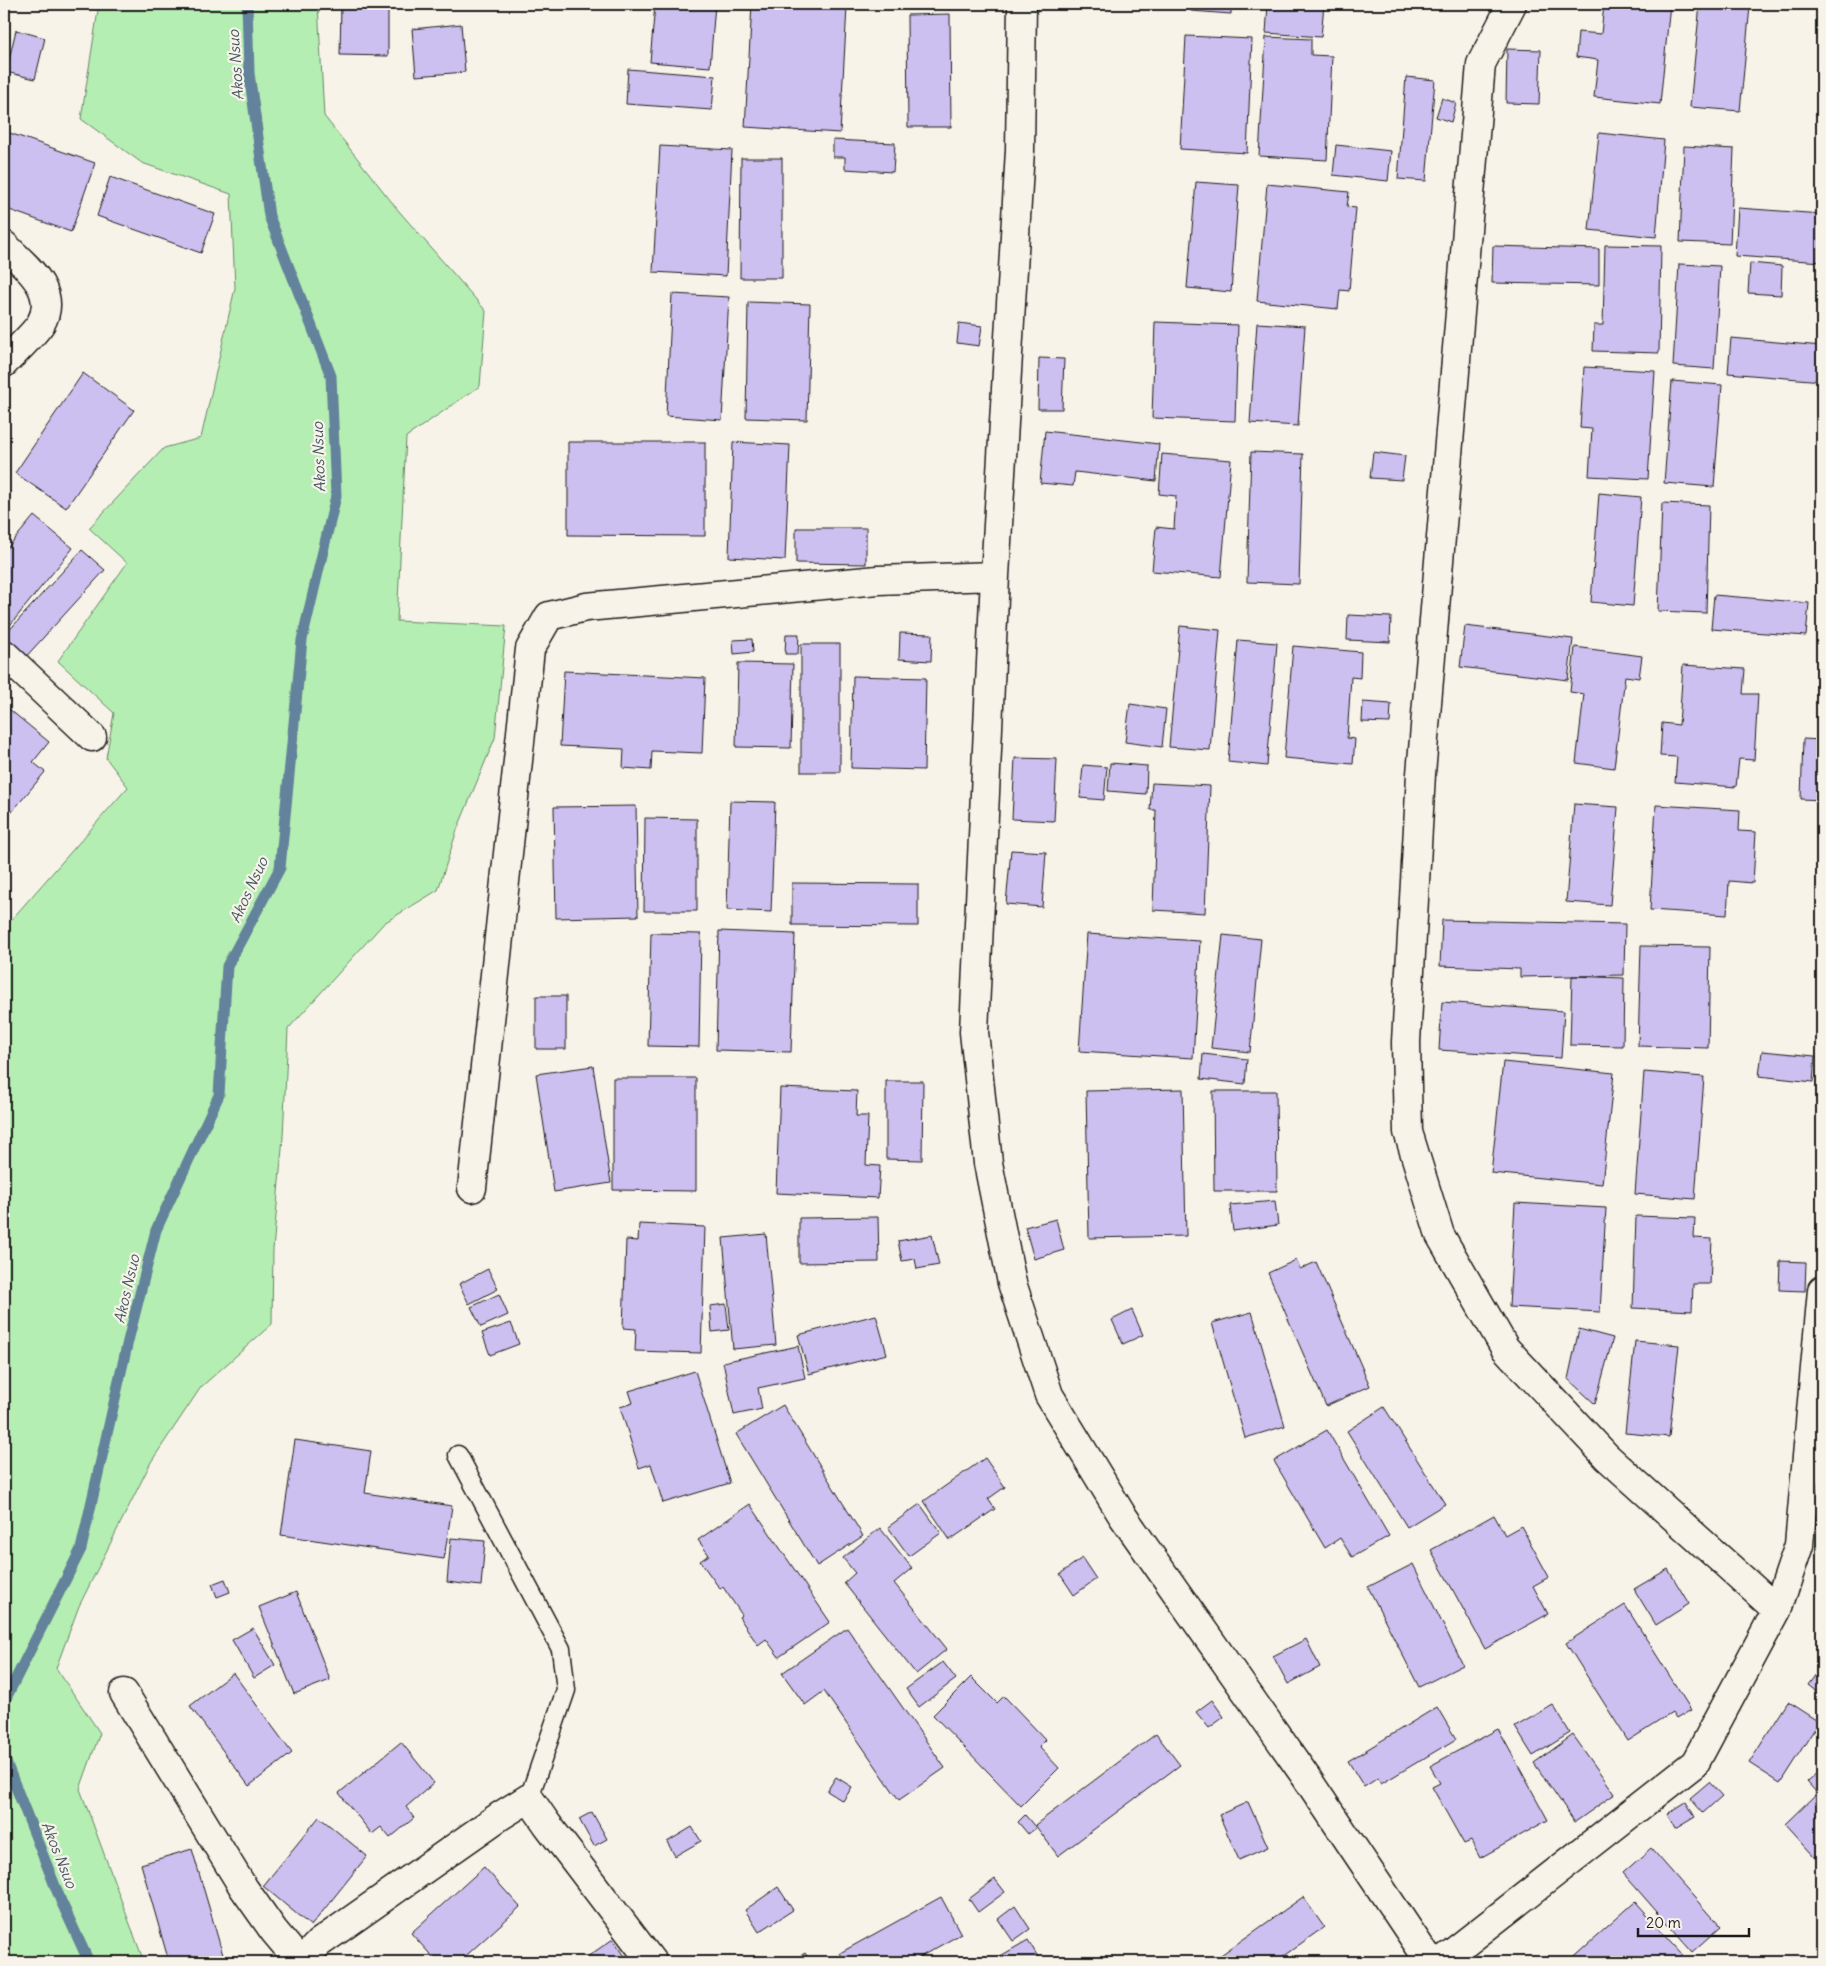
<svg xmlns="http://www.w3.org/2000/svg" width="1826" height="1966" font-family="Delius,sans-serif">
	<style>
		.green { fill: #b5eeb2; stroke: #688567 }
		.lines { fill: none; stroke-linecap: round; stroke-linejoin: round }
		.stream { stroke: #63829b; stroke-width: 11 }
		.building { fill: #ccc0f1; stroke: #1c1c1c }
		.lane-casing { stroke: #1c1c1c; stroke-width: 21 }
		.street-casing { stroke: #1c1c1c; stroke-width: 31 }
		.lane { stroke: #f7f3e8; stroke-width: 18 }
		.street { stroke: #f7f3e8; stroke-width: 28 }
		.labels { text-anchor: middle; stroke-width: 4.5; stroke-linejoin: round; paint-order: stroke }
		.water-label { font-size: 15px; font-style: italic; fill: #455866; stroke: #f7f3e8 }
	</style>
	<rect width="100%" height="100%" fill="#f7f3e8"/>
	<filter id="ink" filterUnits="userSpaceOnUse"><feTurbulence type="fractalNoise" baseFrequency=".02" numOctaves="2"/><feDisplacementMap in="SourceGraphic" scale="10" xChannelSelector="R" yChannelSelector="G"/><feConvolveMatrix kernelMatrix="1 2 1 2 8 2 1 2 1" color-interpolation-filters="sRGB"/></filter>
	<g filter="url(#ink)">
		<path class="green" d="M99,4H318L324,116L398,210L486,311L480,386L406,437L397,621L506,626L495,738L457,830L438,890L384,923L288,1029L283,1137L273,1250L272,1324L201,1387L151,1462L79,1606L56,1668L100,1733L80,1789L144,1962H4V928L128,787L106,758L114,713L58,661L127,563L89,528L164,448L201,438L235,288L231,194L142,163L81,119Z"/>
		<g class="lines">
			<path class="stream" d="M4,1702L81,1549L128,1341L156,1230L219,1095L227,966L280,868L302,640L336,496L331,376L269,216L249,73L247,4
				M4,1757L61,1901L89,1962"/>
		</g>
		<path class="building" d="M341,4H388V56L340,55Z
			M655,4H715L710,67L650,62Z
			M752,4H799L847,7L840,133L745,127Z
			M1191,4H1231V14L1191,11Z
			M1268,4H1324L1321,37L1266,33Z
			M1604,4H1670L1660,104L1594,97L1598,60L1576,57L1578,32L1601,34Z
			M1700,4L1750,6L1740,111L1690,107Z
			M950,14L951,127H908L907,15Z
			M461,24L465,72L416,76L412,29Z
			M16,30L45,38L35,79L6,72Z
			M1186,36L1252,39L1247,153L1180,149Z
			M1266,37L1311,39V55L1332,56L1327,160L1259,156Z
			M1507,49L1541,50L1539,104L1506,103Z
			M628,69L715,76L712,110L626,104Z
			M1406,77L1435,80L1426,181L1398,179Z
			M1442,98L1456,103L1451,122L1436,117Z
			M4,131L95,163L71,232L4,208Z
			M1599,133L1664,140L1656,237L1589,230Z
			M833,140L895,143L893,172L845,169V157H833Z
			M1336,145L1391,151L1388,181L1333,175Z
			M660,146L732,150L726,276L653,272Z
			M1684,146L1734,149L1730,244L1680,242Z
			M741,158H782V278H740Z
			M110,177L215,214L201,253L97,216Z
			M1196,182L1239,185L1231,292L1187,288Z
			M1267,184L1349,192L1347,207L1356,208L1349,291L1340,290L1338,309L1257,301Z
			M1738,208L1822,214V262L1735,256Z
			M1605,245L1661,246L1659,353L1593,351L1594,325H1603Z
			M1493,246L1599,249V285L1492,283Z
			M1750,263L1782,266L1781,295L1748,293Z
			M1679,264L1720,266L1714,369L1673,366Z
			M672,294L729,297L722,420L666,416Z
			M748,302L810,304L807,420L746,418Z
			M1155,322L1238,325L1235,421L1152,418Z
			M959,323L982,326L979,346L957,343Z
			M1257,323L1305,326L1298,426L1250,423Z
			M1731,338L1822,346V381L1728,373Z
			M1039,358L1064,359L1062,409H1038Z
			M1584,367L1655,371L1648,479L1589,476L1592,429L1580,428Z
			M83,373L134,410L66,508L15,473Z
			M1672,381L1722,385L1714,487L1664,483Z
			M1045,431L1159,444L1156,481L1075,472L1073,486L1040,483Z
			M568,442H705V536L568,535Z
			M733,442L790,445L785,560L729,557Z
			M1251,452L1303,454L1299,584L1247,582Z
			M1373,452L1405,456L1402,480L1370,478Z
			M1162,454L1231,460L1221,577L1152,571L1156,527L1174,529L1176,496L1159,494Z
			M1599,493L1641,497L1633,606L1591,602Z
			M1662,503L1709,505L1706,613L1658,611Z
			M34,516L73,548L6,630L4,628V552Z
			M796,528H866V564L796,563Z
			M82,550L105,570L22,661L4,645V636Z
			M1714,595L1809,603L1806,636L1711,629Z
			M1348,615L1391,617L1390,642L1347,640Z
			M1180,626L1220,630L1210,750L1169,747Z
			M1465,626L1573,639L1568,680L1460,667Z
			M900,633L932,634L931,661L899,659Z
			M786,634H799L798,654H785Z
			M752,639L753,652L734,654L733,640Z
			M1238,640L1277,643L1267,766L1228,762Z
			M801,644H840V772H801Z
			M1293,646L1361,652L1360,678L1351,677L1347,738L1355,739L1353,764L1284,758Z
			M1575,647L1642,656L1639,678L1625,676L1614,768L1576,763L1584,694L1570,692Z
			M738,663L793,664L791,748L736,747Z
			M1683,665L1745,669L1743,694H1758L1754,760L1739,759L1736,787L1675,782L1677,757L1660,756L1662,723L1679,725Z
			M564,671L705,678L702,753L652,751L651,770L623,768L624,749L560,746Z
			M853,676L926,678L924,770L851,768Z
			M1363,702L1391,704L1390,723L1362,722Z
			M1130,704L1166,709L1162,747L1125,742Z
			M4,705L49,742L33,762L45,772L11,813L4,807Z
			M1803,739L1822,740V800L1801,799Z
			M1015,758L1057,759L1054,821L1012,819Z
			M1110,763L1147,766L1146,794L1108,791Z
			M1083,765L1107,767L1104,800L1080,798Z
			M1152,783L1210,786L1205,913L1153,910L1156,810H1150Z
			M730,801L775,802L771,912L727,910Z
			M1574,804L1618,807L1610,905L1566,902Z
			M1656,805L1740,810L1739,831L1756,832L1753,883L1729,881L1727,915L1650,910Z
			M636,806L638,916L556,918L554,807Z
			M645,818L697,819V911H644Z
			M1011,850L1046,852L1042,907L1006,904Z
			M792,883L918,884V926L792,925Z
			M1442,920L1625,924L1624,975L1520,977V969L1440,966Z
			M719,931L795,934L791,1052L716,1050Z
			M651,933L701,934L699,1047L648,1046Z
			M1087,934L1200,941L1193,1058L1079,1051Z
			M1223,935L1261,939L1250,1052L1211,1048Z
			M1641,946L1710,947L1708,1048L1638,1046Z
			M1572,976L1624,978L1623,1046L1570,1045Z
			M536,996H566V1049H536Z
			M1442,1002L1564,1011L1561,1058L1439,1050Z
			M1762,1051L1815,1056L1813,1082L1759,1076Z
			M1203,1054L1247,1059L1245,1084L1201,1079Z
			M1503,1062L1614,1073L1602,1184L1491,1173Z
			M593,1066L611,1183L554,1192L536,1074Z
			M1644,1072L1704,1077L1695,1199L1635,1194Z
			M613,1078H696V1191L613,1190Z
			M886,1081H923L922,1160L886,1159Z
			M780,1088L857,1091L856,1116H868L866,1165L880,1166L878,1198L776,1193Z
			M1183,1089L1186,1236L1089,1238L1086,1091Z
			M1213,1091H1276L1277,1191H1214Z
			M1275,1201L1278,1225L1233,1231L1230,1205Z
			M1515,1203L1606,1208L1600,1312L1509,1307Z
			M1636,1216L1695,1218L1694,1238L1712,1239L1710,1284H1693L1692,1311L1633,1308Z
			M878,1217L879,1262L799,1263V1218Z
			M1056,1219L1064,1250L1034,1259L1025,1227Z
			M639,1224L705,1227L701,1353L635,1351L636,1329L623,1328L626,1240L638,1241Z
			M766,1234L776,1345L733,1349L723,1238Z
			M932,1235L939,1265L917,1269L915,1259L902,1261L898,1241Z
			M1296,1260L1300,1269L1316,1262L1370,1386L1326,1406L1268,1273Z
			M1780,1261L1806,1262L1805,1291L1779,1290Z
			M488,1269L498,1289L469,1304L459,1284Z
			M499,1294L508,1315L481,1327L471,1307Z
			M726,1304L729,1330L712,1332L710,1306Z
			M1132,1310L1143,1335L1123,1344L1112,1320Z
			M1252,1312L1285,1426L1245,1438L1212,1323Z
			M876,1315L887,1354L809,1374L798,1335Z
			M511,1323L519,1344L490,1355L482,1333Z
			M1579,1329L1613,1338L1595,1404L1568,1379Z
			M1635,1341L1679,1345L1669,1437L1625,1433Z
			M798,1346L805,1378L758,1388L762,1409L734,1415L723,1362Z
			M695,1371L730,1483L663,1503L651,1464L639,1468L620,1407L633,1403L629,1391Z
			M783,1405L863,1536L817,1566L736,1434Z
			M1384,1407L1445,1504L1407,1527L1347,1431Z
			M1327,1430L1389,1536L1352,1557L1340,1538L1325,1548L1274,1461Z
			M295,1440L371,1451L365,1493L452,1506L444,1559L281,1535Z
			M985,1458L1005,1487L988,1499L995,1509L950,1540L924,1501Z
			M750,1504L830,1622L779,1657L766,1639L758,1645L739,1617L742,1615L723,1587L720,1589L700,1561L709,1555L698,1540Z
			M920,1504L941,1533L909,1556L888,1527Z
			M1494,1515L1505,1535L1521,1526L1549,1577L1533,1586L1548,1614L1485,1649L1431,1550Z
			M880,1528L912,1568L894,1583L947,1649L916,1674L844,1583L855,1573L843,1558Z
			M451,1538L485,1541L481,1586L447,1582Z
			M1082,1558L1096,1579L1074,1595L1060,1574Z
			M1413,1564L1463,1665L1419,1687L1368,1587Z
			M1668,1569L1689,1604L1656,1625L1634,1589Z
			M225,1579L230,1592L217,1597L212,1584Z
			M296,1592L330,1680L294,1694L259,1607Z
			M1625,1605L1691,1710L1676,1719L1672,1713L1628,1741L1566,1643Z
			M253,1628L275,1665L254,1678L232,1640Z
			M847,1628L945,1768L899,1800L824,1691L805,1705L782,1673Z
			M1306,1639L1320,1667L1288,1684L1273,1656Z
			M943,1662L956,1679L919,1707L906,1689Z
			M1822,1666V1696L1808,1685Z
			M233,1673L292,1753L249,1786L190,1706Z
			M971,1677L997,1703L1004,1696L1046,1740L1039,1747L1059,1768L1021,1806L933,1715Z
			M1212,1700L1224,1717L1209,1728L1196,1712Z
			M1788,1702L1819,1722L1780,1783L1749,1763Z
			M1553,1705L1570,1733L1533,1756L1515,1727Z
			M1437,1707L1456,1739L1381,1784L1378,1778L1364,1787L1348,1761Z
			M1498,1729L1548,1820L1480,1858L1471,1841L1464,1844L1432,1787L1440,1783L1430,1766Z
			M1156,1734L1180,1765L1058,1856L1035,1825Z
			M1573,1735L1615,1794L1575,1822L1534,1763Z
			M401,1742L434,1783L406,1807L414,1818L390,1838L381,1827L372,1834L339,1793Z
			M1822,1768V1865L1785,1824L1817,1793L1807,1782Z
			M836,1777L852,1787L843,1801L827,1791Z
			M1709,1782L1722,1796L1703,1813L1690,1798Z
			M1248,1802L1268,1847L1239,1860L1219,1815Z
			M1686,1802L1695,1817L1675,1829L1667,1814Z
			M592,1812L607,1839L594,1846L579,1819Z
			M1025,1815L1036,1828L1028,1834L1018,1822Z
			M319,1817L367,1856L311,1926L263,1886Z
			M692,1827L701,1841L675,1856L667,1842Z
			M1651,1848L1720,1927L1692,1952L1623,1873Z
			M192,1849L225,1962H169L141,1864Z
			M484,1867L520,1907L459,1962H437L411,1933Z
			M995,1879L1005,1892L978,1912L969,1899Z
			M778,1887L793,1910L759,1932L745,1910Z
			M941,1897L961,1934L911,1962H846L840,1953Z
			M1303,1897L1324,1927L1275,1962H1222L1218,1957Z
			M1635,1902L1682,1954L1673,1962H1568Z
			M1015,1906L1030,1929L1013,1941L998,1919Z
			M613,1939L629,1962H590L587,1957Z
			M1028,1940L1041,1962H990Z
			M805,1953L811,1962H791Z"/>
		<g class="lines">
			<defs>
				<path id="lane" d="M458,1455L561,1649L566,1690L529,1798"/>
				<path id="street" d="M1022,4L1020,150L995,576L974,1032L988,1163L1012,1283L1049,1395L1122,1515L1306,1777L1430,1962
					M1512,4L1481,64L1421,774L1406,1042L1408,1132L1440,1235L1505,1348L1607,1457L1777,1610
					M4,245C24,265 59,290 41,323C35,333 13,354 4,363
					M4,654L92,737
					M472,1188L530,649L549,616L586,607L878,580L995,576
					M124,1693L243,1887L274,1931L300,1962
					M301,1962L319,1943L500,1816L529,1798L547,1824L652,1962
					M1441,1962L1695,1763L1777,1610L1799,1545L1822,1290"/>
			</defs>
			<use href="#lane" class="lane-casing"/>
			<use href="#street" class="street-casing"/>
			<use href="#lane" class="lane"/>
			<use href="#street" class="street"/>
		</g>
	</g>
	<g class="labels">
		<g class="water-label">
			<text transform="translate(236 65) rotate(-94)" y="5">Akos Nsuo</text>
			<text transform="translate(319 457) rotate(-92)" y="5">Akos Nsuo</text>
			<text transform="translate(249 890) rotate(-65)" y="5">Akos Nsuo</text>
			<text transform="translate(127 1289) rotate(-77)" y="5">Akos Nsuo</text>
			<text transform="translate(59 1855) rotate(68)" y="5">Akos Nsuo</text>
		</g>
	</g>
	<rect width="1826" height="1966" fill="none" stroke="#f7f3e8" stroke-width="20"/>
	<rect x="10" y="10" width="1806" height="1946" fill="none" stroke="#1c1c1c" stroke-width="2" filter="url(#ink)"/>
	<path d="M1638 1928v8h111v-8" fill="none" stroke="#1c1c1c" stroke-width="2.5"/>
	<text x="1646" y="1928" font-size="15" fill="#1c1c1c" stroke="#f7f3e8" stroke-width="4" paint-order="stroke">20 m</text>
</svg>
